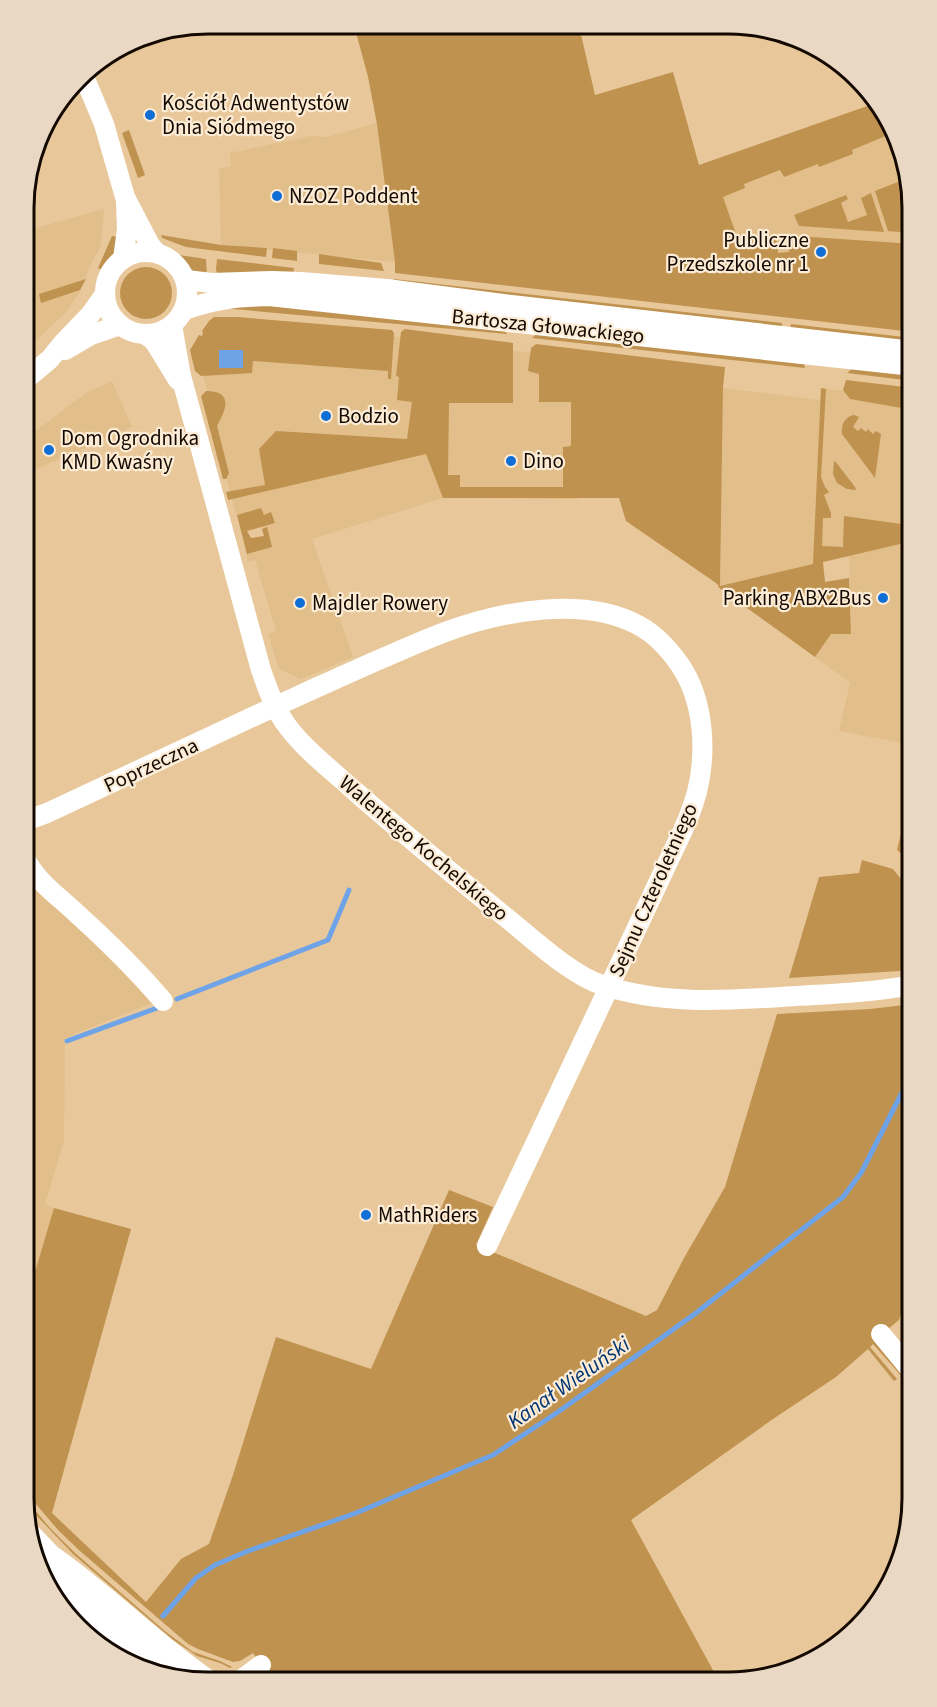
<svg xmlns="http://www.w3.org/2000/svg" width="937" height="1707" font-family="'Source Sans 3',sans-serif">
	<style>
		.built { fill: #e2be8a }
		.green { fill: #bf924f }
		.water { fill: #6fa3e8 }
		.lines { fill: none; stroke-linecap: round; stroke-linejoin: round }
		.stream { stroke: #6fa3e8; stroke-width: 5 }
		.minor { stroke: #fff; stroke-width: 20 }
		.major { stroke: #fff; stroke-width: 26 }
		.poi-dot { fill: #106ed7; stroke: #fcebd5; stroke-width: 2 }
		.labels { text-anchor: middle; stroke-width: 4.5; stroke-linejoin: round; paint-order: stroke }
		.poi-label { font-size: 21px; fill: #140900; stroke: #fcebd5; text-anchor: start }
		.street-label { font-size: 21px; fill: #140900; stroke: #fcebd5 }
		.water-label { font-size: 22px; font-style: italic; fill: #003673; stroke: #fcebd5 }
		.rim { fill: none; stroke: #140900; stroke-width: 3 }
	</style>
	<rect width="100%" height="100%" fill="#e8c89a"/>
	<path class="built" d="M877,110L903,149L913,208V316L741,296L704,166Z
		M377,123L395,262L221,245L219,168L231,167L230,153L310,136L327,137Z
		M104,209L101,246L90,266L80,292L67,311L25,352V231Z
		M316,329L400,337L576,358L580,499L443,498L312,539L353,657L301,679L279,669L268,634L276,631L255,560L248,562L243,540L264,536L262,527L241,532L211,423L210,398L203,376L195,371L190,350L206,344Z
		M112,381L132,427L25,474V439L86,393Z
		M723,388L820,400L821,388L913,399V745L839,731L850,683L815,657L831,634L851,633L849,556L720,586Z
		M25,871L152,1003L65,1038L64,1141L45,1204L54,1208L24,1309Z"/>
	<path class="green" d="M354,25L579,26L595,95L673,72L699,165L873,104L893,133L852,150L853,154L819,167L818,164L784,177L780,170L744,184L745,188L723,197L736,234L771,235L777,240L778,253L789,252L790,242L797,236L913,244V332L395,273V262L377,124L368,77Z
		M129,130L145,175L138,178L122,133Z
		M908,178L913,208V233L888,231L875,191Z
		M871,193L884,232L799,226L794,215L846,195L848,199L841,203L848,222L867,215L861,198Z
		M161,235L221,245L267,248L266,257L186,247L162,238Z
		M112,236L118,237L115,251L106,269L102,270L98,268Z
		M273,248L297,251V261L272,258Z
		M319,254L381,263L384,271L319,264Z
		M179,255L206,259L207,276C192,273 188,267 179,255Z
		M217,259L294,268L293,275L218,276L216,270Z
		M120 293a26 26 0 1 1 52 0a26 26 0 1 1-52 0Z
		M86,279L80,290L41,303L39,294Z
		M394,279L782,323L781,331L393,285Z
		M248,301L503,329L507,334L222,308Z
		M214,317H237L392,330L394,333L391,379H388V371L253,361L252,373L201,376L195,371L190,350L199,335L202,336L203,333L202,331L209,321Z
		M791,324L913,338V339L897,342L790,329Z
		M405,329L513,343V403H449L448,475H460V487H563V447L571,446V402H539V374L528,371L531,348L536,344L725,367L723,388L720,586L813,564L821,388L826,389L821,477L825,487L829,492L824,495L831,513V518H823L822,546L843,547L844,516L908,525L913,523V541L823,562L825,582L849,578L851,634H831L815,657L718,587L719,586L716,583L626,521L619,498H443L426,454L228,500L226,492L265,485L259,449L276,431L407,439L412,402L397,400L399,377L396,376L401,332Z
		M537,333L804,364L805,368L532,338Z
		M853,368L913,372V381L847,373Z
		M846,380L913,388V410L850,399L843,390Z
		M206,391C234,391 226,410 217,426L229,473L226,479H223L201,396Z
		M854,415L859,417L853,427L858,431L861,428L866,432L868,429L873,434L876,431L881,434L875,478L842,434C841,424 845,417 854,415Z
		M835,461L855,487L856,490L847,489L837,483L833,474L834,462Z
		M261,508L264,515L271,512L275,523L247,531L251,538L264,536L262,529L267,527L272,547L247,554L237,515Z
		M906,825L913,826V866L910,861L897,850L902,830H905Z
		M862,860L893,869L913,894V967L899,971L789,978L819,877L859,873Z
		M913,1004V1272L899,1320L888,1329L904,1375V1379L873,1344L870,1347L897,1379L894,1381L868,1349L836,1377L773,1419L631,1520L720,1683L265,1682L269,1675L253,1653L240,1661L233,1662L198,1649L188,1644L80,1551L58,1530L24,1490V1309L54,1208L131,1229L52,1513L146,1602L181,1559L209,1544L233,1475L276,1337L371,1369L449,1190L493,1207L476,1245L646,1316L657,1310L684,1258L725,1187L777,1014L870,1009Z
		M24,1497L50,1528L75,1553L166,1632L193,1652L220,1661L232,1667L230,1668L220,1663L197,1656L172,1639L73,1554L35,1514L24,1501Z"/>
	<path class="water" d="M219,350H243V368H219Z"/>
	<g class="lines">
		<path class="stream" d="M177,999L328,940L349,890
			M67,1041L157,1008
			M163,1616L196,1578L215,1565L248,1551L356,1513L493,1455L558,1412L696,1313L843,1197L861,1173L913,1071"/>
		<path class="minor" d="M83,74L104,124L125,197L150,245L157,253
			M105 293a41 41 0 1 1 82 0a41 41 0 1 1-82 0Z
			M123,259L127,229L126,202
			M186,280L212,283L272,281L301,282L387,289L520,306L913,351
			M184,310C215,299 237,297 269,296L913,366
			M173,324V331L181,376L261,670C268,690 275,710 288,727C307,752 334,772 357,793C405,835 454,875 503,915C531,937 569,974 602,985C666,1006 730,1000 796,996C834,994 874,992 913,985
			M144,334L152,339L156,344L178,380
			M65,350L91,335L120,325
			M25,380L50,359L63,343L90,315L105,294
			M25,821L47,813C114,782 181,751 248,719C291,699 333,680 376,661C400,651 423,640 448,631C503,611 583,596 638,625C655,634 669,649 680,665C704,700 707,751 697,792C692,811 684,829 675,847L487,1246
			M25,858C35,880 58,896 75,912C106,940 136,969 163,1001
			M881,1334L913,1373
			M238,1682L261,1665"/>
		<path class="major" d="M30,1537L49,1557L69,1587L97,1619L165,1676
			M49,1557C104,1595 150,1643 205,1681"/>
	</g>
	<g class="poi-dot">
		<circle cx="150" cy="115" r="6"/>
		<circle cx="277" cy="196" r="6"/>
		<circle cx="821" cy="252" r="6"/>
		<circle cx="326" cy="416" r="6"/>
		<circle cx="49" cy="450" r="6"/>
		<circle cx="511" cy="461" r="6"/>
		<circle cx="883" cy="598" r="6"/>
		<circle cx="300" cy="603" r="6"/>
		<circle cx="366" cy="1215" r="6"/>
	</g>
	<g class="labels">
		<g class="poi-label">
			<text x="162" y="110">Kościół Adwentystów<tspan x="162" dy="24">Dnia Siódmego</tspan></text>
			<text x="289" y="203">NZOZ Poddent</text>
			<text x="809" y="247" text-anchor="end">Publiczne<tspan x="809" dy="24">Przedszkole nr 1</tspan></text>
			<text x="338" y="423">Bodzio</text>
			<text x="61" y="445">Dom Ogrodnika<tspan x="61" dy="24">KMD Kwaśny</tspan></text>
			<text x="523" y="468">Dino</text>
			<text x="871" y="605" text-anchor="end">Parking ABX2Bus</text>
			<text x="312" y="610">Majdler Rowery</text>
			<text x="378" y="1222">MathRiders</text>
		</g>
		<g class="street-label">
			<text transform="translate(548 326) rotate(6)" y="7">Bartosza Głowackiego</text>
			<text transform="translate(151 765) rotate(-25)" y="7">Poprzeczna</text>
			<text transform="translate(424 848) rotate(40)" y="7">Walentego Kochelskiego</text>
			<text transform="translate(653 890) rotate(-66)" y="7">Sejmu Czteroletniego</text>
		</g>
		<g class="water-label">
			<text transform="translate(568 1382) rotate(-35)" y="8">Kanał Wieluński</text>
		</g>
	</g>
	<path d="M0 0H937V1707H0ZM208 34H728A174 174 0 0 1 902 208V1498A174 174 0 0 1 728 1672H208A174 174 0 0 1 34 1498V208A174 174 0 0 1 208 34Z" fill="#e9d9c4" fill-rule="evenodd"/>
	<path class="rim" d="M208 34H728A174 174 0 0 1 902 208V1498A174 174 0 0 1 728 1672H208A174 174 0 0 1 34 1498V208A174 174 0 0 1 208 34Z"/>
</svg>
